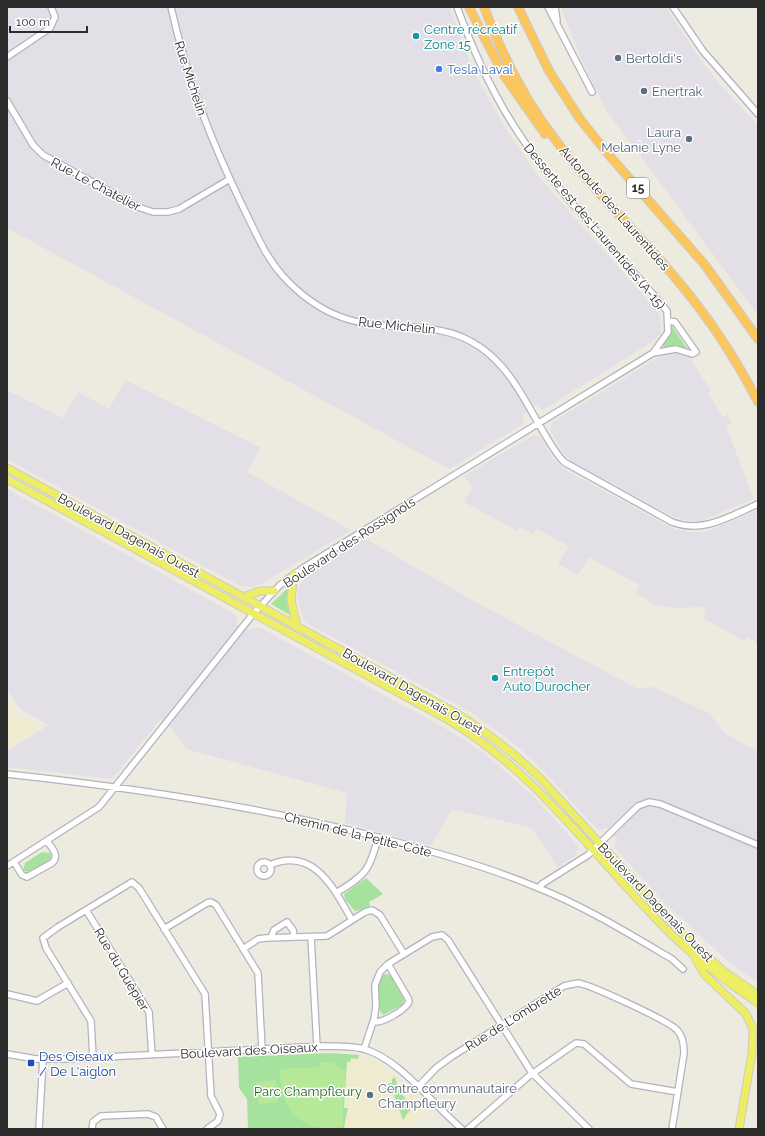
<svg xmlns="http://www.w3.org/2000/svg" width="765" height="1136" font-family="Raleway,sans-serif">
	<style>
		.industrial { fill: #e3dfe6 }
		.education { fill: #eeebcf }
		.green { fill: #a5e29d }
		.pitch { fill: #b5e999 }
		.lines { fill: none; stroke-linecap: round; stroke-linejoin: round }
		.minor-casing { stroke: #b3b2bf; stroke-width: 8 }
		.major-casing { stroke: #ccc; stroke-width: 9 }
		.highway-casing { stroke: #ccc; stroke-width: 10 }
		.minor { stroke: #fff; stroke-width: 5.5 }
		.major { stroke: #eeee64; stroke-width: 7 }
		.highway { stroke: #fac65d; stroke-width: 8 }
		.culture-dot { fill: #0f9aa8; stroke: #fff; stroke-width: 1.5 }
		.service-dot { fill: #5c6f8a; stroke: #fff; stroke-width: 1.5 }
		.shop-dot { fill: #3f7fe0; stroke: #fff; stroke-width: 1.5 }
		.transit-dot { fill: #1a4fb4; stroke: #fff; stroke-width: 1.5 }
		.labels { text-anchor: middle; stroke-width: 3; stroke-linejoin: round; paint-order: stroke }
		.shield { fill: #fff; stroke: #6b6b6b; stroke-width: 1 }
		.shield-label { font-size: 12px; font-weight: bold; fill: #2c2c2c }
		.culture-label { font-size: 13px; fill: #0d838f; stroke: #fff; text-anchor: start }
		.service-label { font-size: 13px; fill: #4e5e75; stroke: #fff; text-anchor: start }
		.shop-label { font-size: 13px; fill: #366cbe; stroke: #fff; text-anchor: start }
		.street-label { font-size: 13px; fill: #2c2c2c; stroke: #fff }
		.transit-label { font-size: 13px; fill: #164399; stroke: #fff; text-anchor: start }
		.park-label { font-size: 13px; fill: #1d691e; stroke: #fff }
	</style>
	<rect width="100%" height="100%" fill="#edebdf"/>
	<path class="industrial" d="M7,7H449L475,74L504,126L537,175L659,313L661,324L660,334L652,342L543,410L536,405L523,415V424L449,469L7,228Z
		M561,7H666L700,59L721,86L758,125V315L606,110L583,63Z
		M671,353L681,354L690,358L711,391L708,393L723,417L728,415L731,424L726,426L754,499L701,521H689L674,517L572,462L563,453L550,430L552,423L564,415L657,358Z
		M125,380L261,448L247,472L351,530L259,585L250,587L240,586L7,459V390L63,418L78,392L109,409Z
		M534,435L540,437L554,460L567,471L676,530L693,532L707,531L758,510V643L747,637L745,641L704,619L705,607L673,608L655,605L636,593L639,585L589,557L578,575L558,564L569,546L537,529L533,534L520,527L518,531L464,502L472,488L464,476Z
		M7,489L235,614L237,619L236,625L250,630L259,627L450,731L483,752L533,796L574,841L578,846L575,856L558,867L532,828L452,809L431,846L345,823L347,793L186,749L173,730L160,720L118,772L110,779L7,767V751L49,725L20,709L7,691Z
		M368,540L479,604L638,689L654,687L710,714L725,734L758,751V983L729,962L666,904L614,847L616,839L607,828L598,830L534,761L507,738L469,711L310,625L303,618L297,598L298,588L304,578L360,541Z"/>
	<path class="education" d="M7,701L17,714L38,730L7,749Z
		M359,1055L374,1061L390,1071L430,1108L410,1129H346L344,1127L348,1109L344,1108L347,1062L351,1058H359Z"/>
	<path class="green" d="M672,326L689,351L679,347H664L663,345L669,336Z
		M290,586L293,617L271,604Z
		M42,852L50,853L51,858C47,864 31,874 24,871L23,870L25,863Z
		M366,878L383,894L369,902L370,907L355,911L345,899L344,894Z
		M385,974L391,975L404,1000L402,1005L383,1015L379,1009L378,993L380,992H378C378,985 378,977 385,974Z
		M329,1053L359,1055L358,1059L351,1058V1061L347,1062L344,1108H348L344,1127L346,1129H248L247,1099L239,1088L238,1057Z
		M395,1077L399,1091L410,1104V1110L403,1120L392,1088L385,1089L383,1085L392,1083V1079Z"/>
	<path class="pitch" d="M320,1062H333L345,1071V1087L343,1088V1127C336,1127 330,1129 322,1128C290,1124 280,1097 280,1069L320,1067Z
		M276,1080L278,1102L259,1104L256,1082Z"/>
	<g class="lines">
		<defs>
			<path id="minor" d="M171,7C187,79 211,141 243,207C255,231 265,256 282,275C299,294 320,310 344,318C390,334 437,317 480,347C510,367 526,403 544,433C550,443 556,454 564,462L672,522C703,534 730,516 758,504
				M457,7C475,56 497,104 528,147C569,206 622,256 667,311L668,332L653,353
				M548,7L592,92
				M555,7L557,21
				M673,7L703,51L758,114
				M7,57L50,28L55,17L51,7
				M7,101L33,145L43,155L138,207L153,212H168L179,209L230,179
				M7,774C136,788 264,807 389,840C439,853 488,867 536,887C584,906 628,933 672,959L683,969
				M257 869a7 7 0 1 1 14 0a7 7 0 1 1-14 0Z
				M14,862L22,875L27,877L52,863C60,856 52,848 47,841
				M270,865C314,846 334,889 352,920
				M7,866L99,807L253,614L280,585L303,568L653,353L676,349L692,354L696,352L675,322L668,321
				M539,888L542,884L588,855L638,806L649,802L660,804L758,845
				M336,893C365,875 370,871 378,837
				M86,910L149,1012L152,1055
				M164,929L207,903L211,902L216,905L258,973L262,1050
				M271,937L274,930L287,922L293,930L294,936
				M311,937L317,1047
				M243,949L258,939L266,938L327,936L365,912L372,910L380,915L404,954
				M7,994L37,1001L68,983
				M373,1022C383,1023 404,1011 409,1002L408,998L388,964
				M364,1049L374,1019L376,1006L375,985L380,972L388,964L432,937L442,935L448,940L532,1073L589,1129
				M7,1054L36,1059H64L324,1046C337,1046 352,1046 364,1049C400,1059 433,1105 462,1129
				M93,1058L91,1021L46,948L43,938L58,927L132,882L139,888L205,994L211,1096L220,1114L218,1121L207,1129
				M417,1088L436,1068L451,1057L564,986L578,983C591,985 669,1021 677,1030C683,1036 684,1044 684,1053L672,1129
				M39,1129L43,1059
				M92,1129L93,1122L101,1116L148,1114L156,1117L163,1129
				M468,1129L529,1076L576,1043L584,1044L631,1084L678,1092"/>
			<path id="major" d="M7,468L456,713C487,732 515,754 541,779L690,942L726,973L758,995
				M7,479L447,719C537,772 594,857 666,929C694,957 725,981 758,1003
				M294,574L291,600L297,627
				M243,597L260,591H274
				M696,960L705,975L746,1014L753,1029L752,1053L739,1129"/>
			<path id="highway" d="M469,7L503,74L545,134
				M484,7C502,55 526,102 557,142C594,192 639,234 678,281C709,318 736,359 758,402
				M518,7L549,71L580,119L608,154L705,265L758,339"/>
		</defs>
		<use href="#minor" class="minor-casing"/>
		<use href="#major" class="major-casing"/>
		<use href="#highway" class="highway-casing"/>
		<use href="#minor" class="minor"/>
		<use href="#major" class="major"/>
		<use href="#highway" class="highway"/>
	</g>
	<g class="culture-dot">
		<circle cx="416" cy="36" r="4"/>
		<circle cx="495" cy="678" r="4"/>
	</g>
	<g class="service-dot">
		<circle cx="618" cy="58" r="4"/>
		<circle cx="644" cy="91" r="4"/>
		<circle cx="689" cy="139" r="4"/>
		<circle cx="370" cy="1095" r="4"/>
	</g>
	<circle class="shop-dot" cx="439" cy="69" r="4"/>
	<rect class="transit-dot" x="27" y="1059" width="8" height="8" rx="2"/>
	<g class="labels">
		<rect class="shield" x="627" y="178" width="22" height="20" rx="3"/>
		<g class="shield-label">
			<text x="638" y="192">15</text>
		</g>
		<g class="culture-label">
			<text x="424" y="34">Centre récréatif<tspan x="424" dy="15">Zone 15</tspan></text>
			<text x="503" y="676">Entrepôt<tspan x="503" dy="15">Auto Durocher</tspan></text>
		</g>
		<g class="service-label">
			<text x="626" y="63">Bertoldi's</text>
			<text x="652" y="96">Enertrak</text>
			<text x="681" y="137" text-anchor="end">Laura<tspan x="681" dy="15">Melanie Lyne</tspan></text>
			<text x="378" y="1093">Centre communautaire<tspan x="378" dy="15">Champfleury</tspan></text>
		</g>
		<g class="shop-label">
			<text x="447" y="74">Tesla Laval</text>
		</g>
		<g class="street-label">
			<text transform="translate(191 78) rotate(72)" y="5">Rue Michelin</text>
			<text transform="translate(96 184) rotate(28)" y="5">Rue Le Chatelier</text>
			<text transform="translate(615 208) rotate(49)" y="5">Autoroute des Laurentides</text>
			<text transform="translate(595 226) rotate(50)" y="5">Desserte est des Laurentides (A-15)</text>
			<text transform="translate(397 325) rotate(6)" y="5">Rue Michelin</text>
			<text transform="translate(129 535) rotate(29)" y="5">Boulevard Dagenais Ouest</text>
			<text transform="translate(349 542) rotate(-33)" y="5">Boulevard des Rossignols</text>
			<text transform="translate(413 691) rotate(30)" y="5">Boulevard Dagenais Ouest</text>
			<text transform="translate(358 834) rotate(14)" y="5">Chemin de la Petite-Côte</text>
			<text transform="translate(656 902) rotate(46)" y="5">Boulevard Dagenais Ouest</text>
			<text transform="translate(122 969) rotate(59)" y="5">Rue du Guêpier</text>
			<text transform="translate(513 1018) rotate(-32)" y="5">Rue de L'ombrette</text>
			<text transform="translate(249 1050) rotate(-3)" y="5">Boulevard des Oiseaux</text>
		</g>
		<g class="transit-label">
			<text x="39" y="1061">Des Oiseaux<tspan x="39" dy="15">/ De L'aiglon</tspan></text>
		</g>
		<g class="park-label">
			<text x="308" y="1096">Parc Champfleury</text>
		</g>
	</g>
	<rect width="765" height="1136" fill="none" stroke="#2c2c2c" stroke-width="16"/>
	<path d="M10 26v6h77v-6" fill="none" stroke="#2c2c2c" stroke-width="2"/>
	<text x="16" y="26" font-size="12" fill="#2c2c2c" stroke="#ffffff" stroke-width="3" paint-order="stroke">100 m</text>
</svg>
